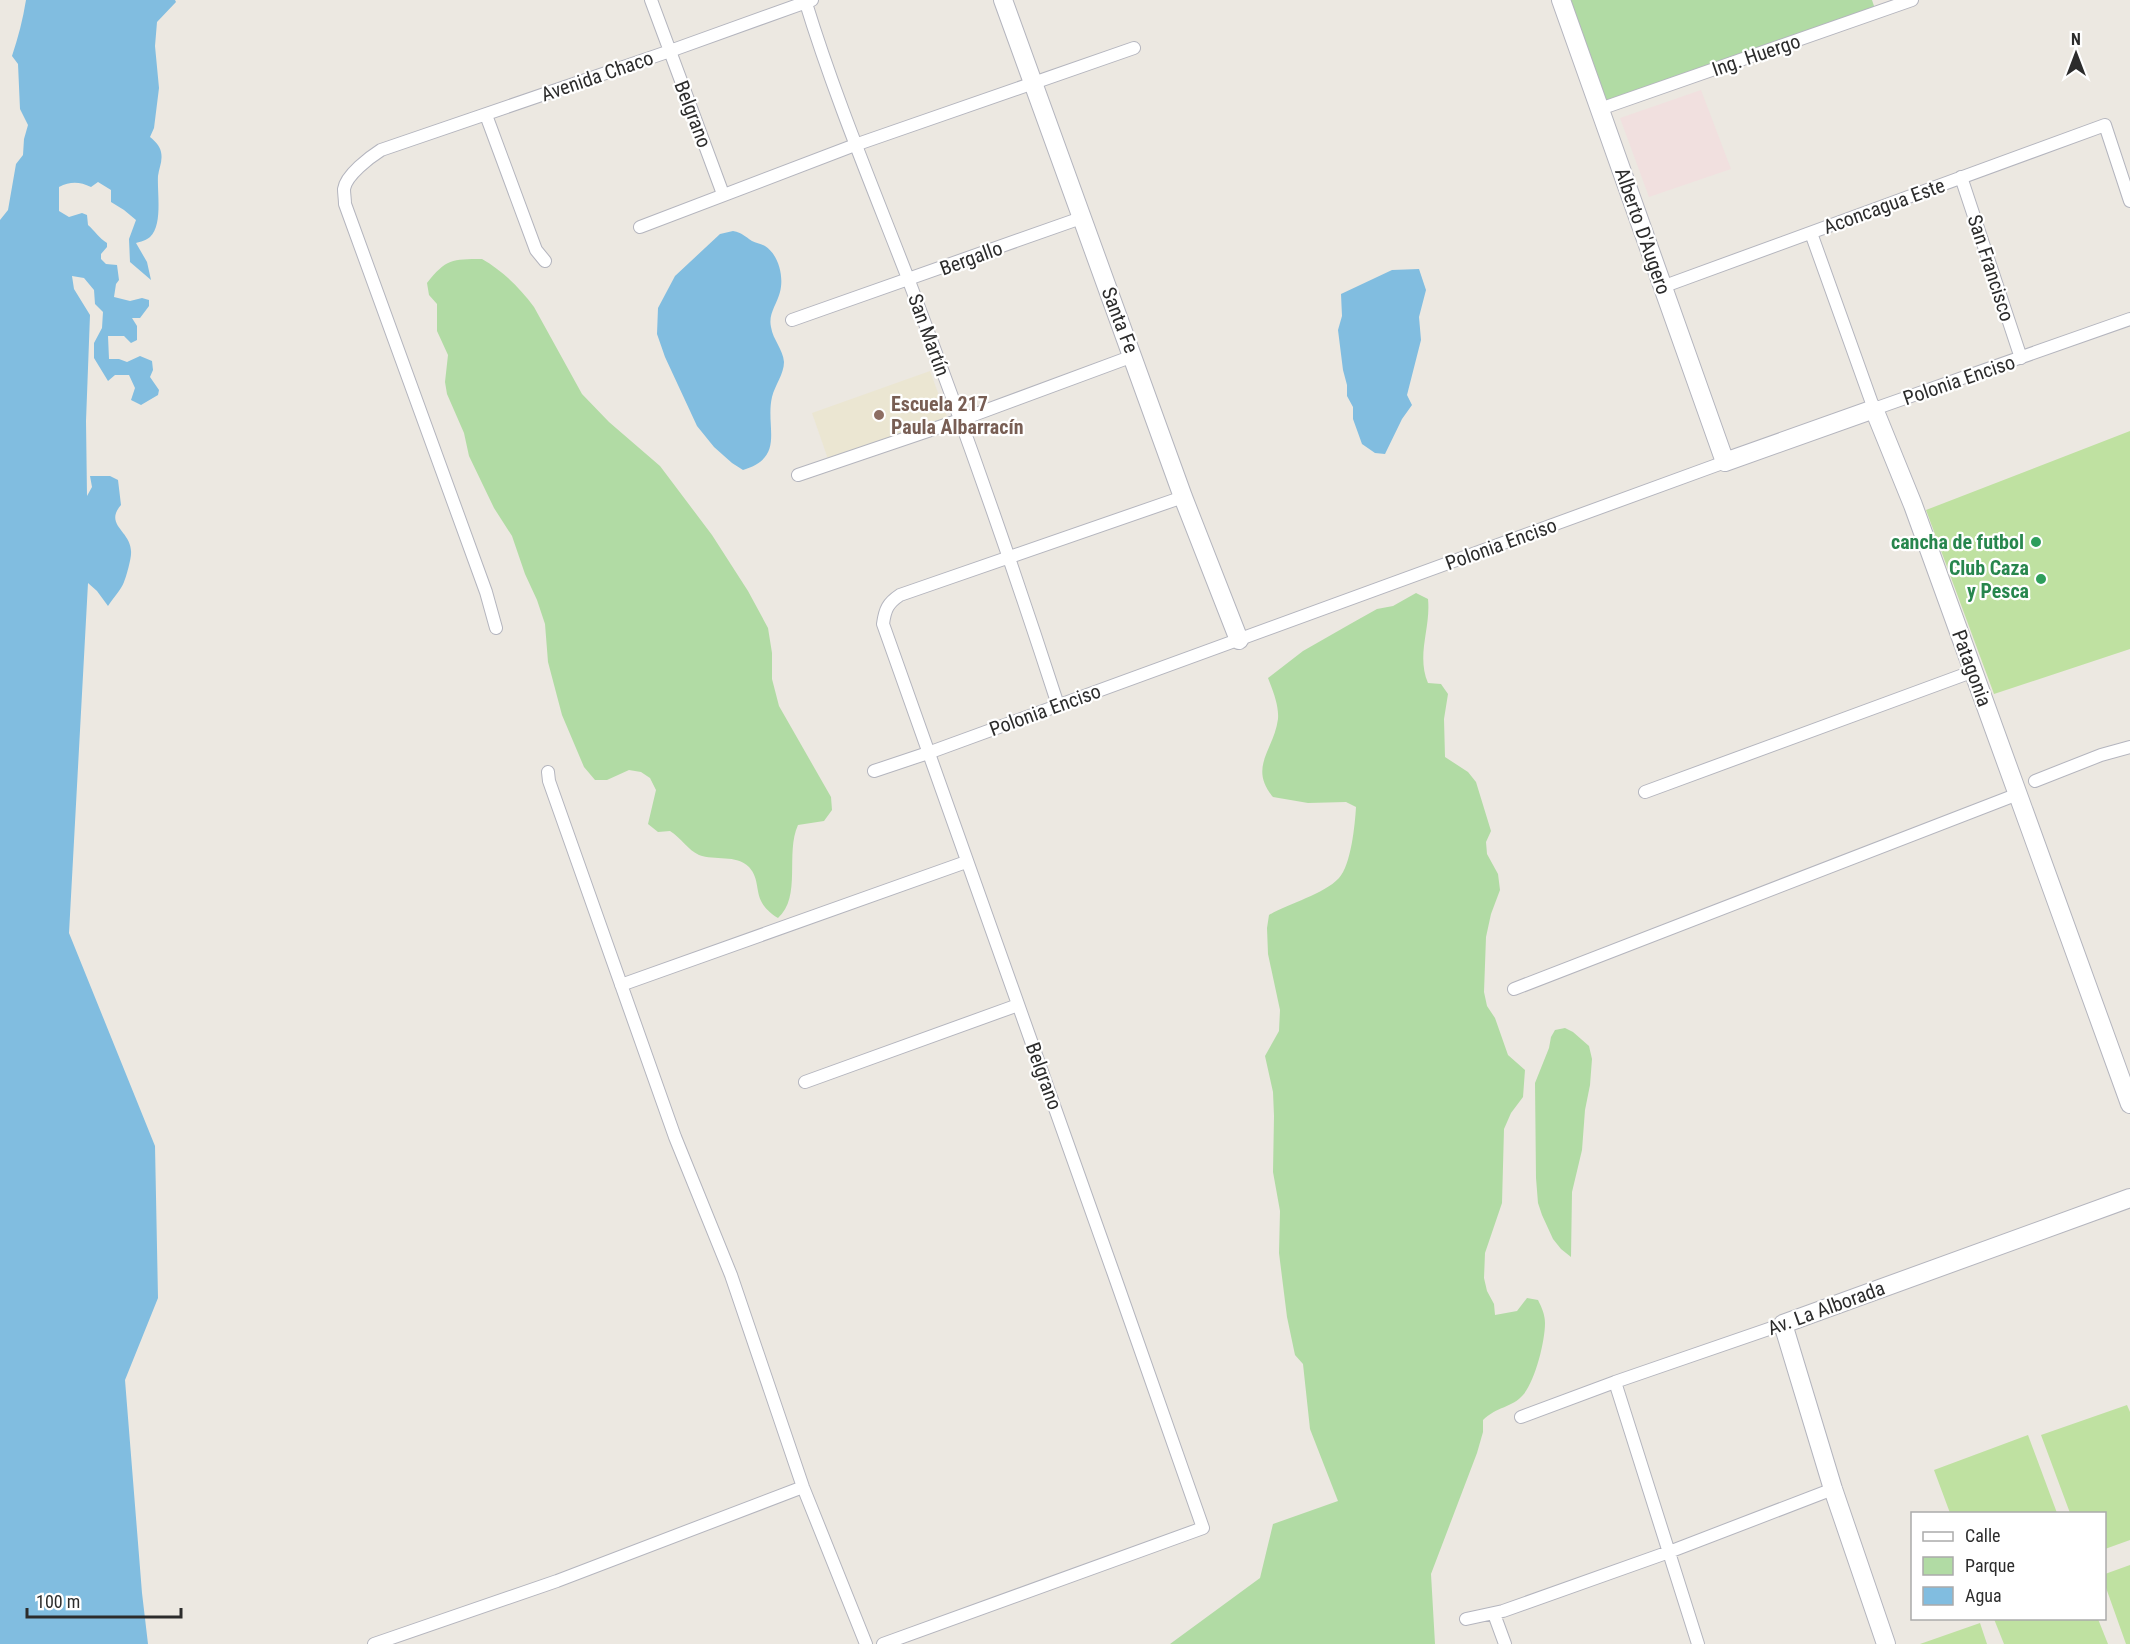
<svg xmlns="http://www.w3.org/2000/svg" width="2130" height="1644" font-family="'Roboto Condensed',sans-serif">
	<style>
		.education { fill: #ebe6d2 }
		.medical { fill: #f1e0df }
		.green { fill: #b1dba4 }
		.pitch { fill: #bfe1a1 }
		.water { fill: #81bde0 }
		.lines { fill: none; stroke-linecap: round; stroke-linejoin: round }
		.street-casing { stroke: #b4b5be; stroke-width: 14 }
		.secondary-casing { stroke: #b4b5be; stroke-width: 20 }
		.street { stroke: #fff; stroke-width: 12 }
		.secondary { stroke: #fff; stroke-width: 18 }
		.education-dot { fill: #8d6e63; stroke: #fff; stroke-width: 2 }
		.leisure-dot { fill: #2e9e5b; stroke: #fff; stroke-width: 2 }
		.labels { text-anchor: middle; stroke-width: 4.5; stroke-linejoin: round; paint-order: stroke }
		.street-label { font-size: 20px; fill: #2c2c2c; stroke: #fff }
		.education-label { font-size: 20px; font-weight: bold; fill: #785e54; stroke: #fff; text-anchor: start }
		.leisure-label { font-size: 20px; font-weight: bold; fill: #27864d; stroke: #fff; text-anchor: end }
	</style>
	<rect width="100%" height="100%" fill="#ece8e1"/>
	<path class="education" d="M930,371L947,417L828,459L812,413Z"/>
	<path class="medical" d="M1701,90L1731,169L1649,197L1620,118Z"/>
	<path class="green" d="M1561,0H1872L1876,12L1600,109Z
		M482,259C503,271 520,288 534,307L582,394L609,422L660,466L712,535L748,591L768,628L772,653V679L779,706L831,797L832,810L824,821L798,825C785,853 802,897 778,918C749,900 764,884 749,867C736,854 715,861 699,855C688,850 681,838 670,831L658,832L648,824L656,790L650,778L641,772L629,770L607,780H595L584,767L562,715L548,662L545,624L537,600L525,574L512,536L494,508L469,456L464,433L447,394L445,382L448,355L437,331V304L429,295L427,283C446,259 452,259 482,259Z
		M1416,593L1428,599C1431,628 1416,655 1428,683L1441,684L1448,694L1444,719L1445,757L1468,772L1476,782L1491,831L1486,842L1487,854L1498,874L1500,890L1491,914L1486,937L1484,992L1487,1006L1495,1018L1508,1055L1525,1070L1523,1097L1511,1113L1504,1129L1502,1203L1485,1253L1484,1278L1487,1291L1494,1304L1495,1315L1517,1311L1527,1298L1538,1300C1542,1308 1545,1315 1545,1323C1545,1342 1535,1381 1523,1395C1513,1407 1496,1407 1483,1420V1432L1477,1453L1431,1574L1435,1644H1170L1260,1578L1273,1524L1338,1501L1310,1429L1303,1364L1295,1355L1287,1317L1279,1253L1280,1211L1273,1172L1274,1116L1273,1092L1265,1056L1279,1031L1280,1010L1268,954L1267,928L1269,915C1289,903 1323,895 1339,878C1351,865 1355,825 1356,807L1346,802L1308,803L1273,797C1248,767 1274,750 1278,719C1279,705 1273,691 1268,678L1303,651L1352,623L1377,609L1393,606Z
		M1565,1028L1573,1032L1589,1046L1592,1059L1590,1085L1585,1110L1582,1150L1572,1192L1571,1257L1561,1249L1553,1239L1542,1215L1538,1203L1536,1178L1535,1083L1549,1048L1551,1037L1555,1030Z"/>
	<path class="pitch" d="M2130,431V649L1994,694L1926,510Z
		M2127,1405L2130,1412V1540L2105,1549L2104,1514L2070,1513L2041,1435Z
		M2028,1435L2057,1513H1950L1934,1470Z
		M2130,1565V1644H2126L2105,1585V1574Z
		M1994,1619H2098L2108,1644H2004Z
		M1980,1623L1987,1644H1920Z"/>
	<path class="water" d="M26,0H175L176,2L157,22L155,46L159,88L154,128L150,137C155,141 160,146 161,152C163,161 159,168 158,176C157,192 163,225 150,237C147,240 140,242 136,243L147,262L151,280L130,262L129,239L136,220L124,210L111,202V190L98,182L91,187C80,182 71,181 59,187V211L69,217L82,213L87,215L88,225C95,231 99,238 107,243V247L101,254V259L106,264L117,265L119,280L116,284L114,297L130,301L142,298L149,300V306L140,318H132L137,326V340L131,343L124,336H108L109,359H119L127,362L140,356L152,361L153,370L150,377L159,390L158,395L141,405L131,400L135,388L129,375H115L108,381L94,358V343L102,328L103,312L95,304L94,290L84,278L72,276L74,289L90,315L86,421L87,496L92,487L90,476H110L118,480L121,505C103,526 133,531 131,554C131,559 126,578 124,582C121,590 113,598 108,606L97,591L88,583L69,933L155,1146L158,1298L125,1380L142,1593L148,1644H0V220L8,210L16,164L23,155L24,139L28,125L20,109L18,64L12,56C18,38 23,19 26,0Z
		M733,231C743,233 744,236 752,241C756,243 761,244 765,246C779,255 784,277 780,292C777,304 768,314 771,327C773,340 783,349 784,362C784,374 775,385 772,397C765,428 786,457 743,470L732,463L714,447L697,426L665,357L657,334L658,308L675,276L720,234Z
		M1419,269L1426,290L1419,317L1421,340L1407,395L1412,405L1402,419L1385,454L1375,453L1362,444L1353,419V407L1347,396V385L1343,370L1338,330L1342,316L1341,294L1392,270Z"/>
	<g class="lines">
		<defs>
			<path id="street" d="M651,0L723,194
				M805,0C834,95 873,188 909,281C962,421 1012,563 1058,705
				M1600,109L1912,0
				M486,115L536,250L545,261
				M1961,177L2021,358
				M640,227L855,145L1134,48
				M1811,233L1874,409L2130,319
				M1662,287L2105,125L2130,201
				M792,320L1081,218
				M798,475L960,420L1133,356
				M496,628L486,592L345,204C345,199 344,194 344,189C346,175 370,157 381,150L670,51L812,0
				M874,771L928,753L1725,462
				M548,772L549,781L675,1137L731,1275L803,1487L866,1644
				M2035,781L2101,755L2130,747
				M1645,792L1974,671
				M621,985L966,862
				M1514,989L2018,794
				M805,1082L1018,1005
				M1615,1382L1698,1644
				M1521,1417L1615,1382L1783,1324
				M1494,1614L1505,1644
				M1466,1619L1503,1611L1669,1552L1833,1489
				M374,1644L557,1581L803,1487
				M883,1644L1203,1528C1098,1226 989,925 883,624C885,609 888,603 900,595L1183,497"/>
			<path id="secondary" d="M1003,0L1183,497L1239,640
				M1561,0L1725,462L1874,409L1913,505L2130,1104
				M1886,1644L1833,1489L1783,1324L2130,1198"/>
		</defs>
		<use href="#street" class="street-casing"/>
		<use href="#secondary" class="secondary-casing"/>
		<use href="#street" class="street"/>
		<use href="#secondary" class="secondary"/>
	</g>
	<circle class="education-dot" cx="879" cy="415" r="6"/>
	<g class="leisure-dot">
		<circle cx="2036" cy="542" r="6"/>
		<circle cx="2041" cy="579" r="6"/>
	</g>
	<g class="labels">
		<g class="street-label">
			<text transform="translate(1756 55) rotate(-19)" y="7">Ing. Huergo</text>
			<text transform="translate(597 76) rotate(-19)" y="7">Avenida Chaco</text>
			<text transform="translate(693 114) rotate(69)" y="7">Belgrano</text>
			<text transform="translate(1884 206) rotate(-20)" y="7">Aconcagua Este</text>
			<text transform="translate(1643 231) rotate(71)" y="7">Alberto D'Augero</text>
			<text transform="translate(971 258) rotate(-20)" y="7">Bergallo</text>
			<text transform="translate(1991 268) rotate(72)" y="7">San Francisco</text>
			<text transform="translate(1120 320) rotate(69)" y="7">Santa Fe</text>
			<text transform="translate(929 335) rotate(70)" y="7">San Martín</text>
			<text transform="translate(1959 380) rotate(-19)" y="7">Polonia Enciso</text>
			<text transform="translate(1501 544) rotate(-20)" y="7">Polonia Enciso</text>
			<text transform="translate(1972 668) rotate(70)" y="7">Patagonia</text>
			<text transform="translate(1045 710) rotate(-20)" y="7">Polonia Enciso</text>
			<text transform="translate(1044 1076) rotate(70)" y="7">Belgrano</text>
			<text transform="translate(1826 1308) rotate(-20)" y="7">Av. La Alborada</text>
		</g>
		<g class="education-label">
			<text x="891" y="411">Escuela 217<tspan x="891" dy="23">Paula Albarracín</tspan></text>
		</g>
		<g class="leisure-label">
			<text x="2024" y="549">cancha de futbol</text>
			<text x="2029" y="575">Club Caza<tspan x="2029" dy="23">y Pesca</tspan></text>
		</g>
	</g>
	<rect x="1911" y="1512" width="195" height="108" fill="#ffffff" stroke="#ababab" stroke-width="1.5"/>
	<rect x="1923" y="1532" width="30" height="9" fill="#ffffff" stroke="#ababab" stroke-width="1.5"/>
	<text x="1965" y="1542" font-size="18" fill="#2c2c2c">Calle</text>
	<rect x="1923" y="1557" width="30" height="18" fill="#b1dba4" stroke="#ababab" stroke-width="1.5"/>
	<text x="1965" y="1572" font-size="18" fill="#2c2c2c">Parque</text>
	<rect x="1923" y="1587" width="30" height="18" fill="#81bde0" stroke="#ababab" stroke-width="1.5"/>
	<text x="1965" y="1602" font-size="18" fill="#2c2c2c">Agua</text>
	<g transform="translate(2076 54)" stroke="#ffffff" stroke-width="4.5" paint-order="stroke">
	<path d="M0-4.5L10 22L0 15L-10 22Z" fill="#2c2c2c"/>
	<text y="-9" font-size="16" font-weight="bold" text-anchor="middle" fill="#2c2c2c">N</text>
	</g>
	<path d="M27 1608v9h154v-9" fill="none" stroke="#2c2c2c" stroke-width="3"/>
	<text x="36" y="1608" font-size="18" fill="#2c2c2c" stroke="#ffffff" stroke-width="4.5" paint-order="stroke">100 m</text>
</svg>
